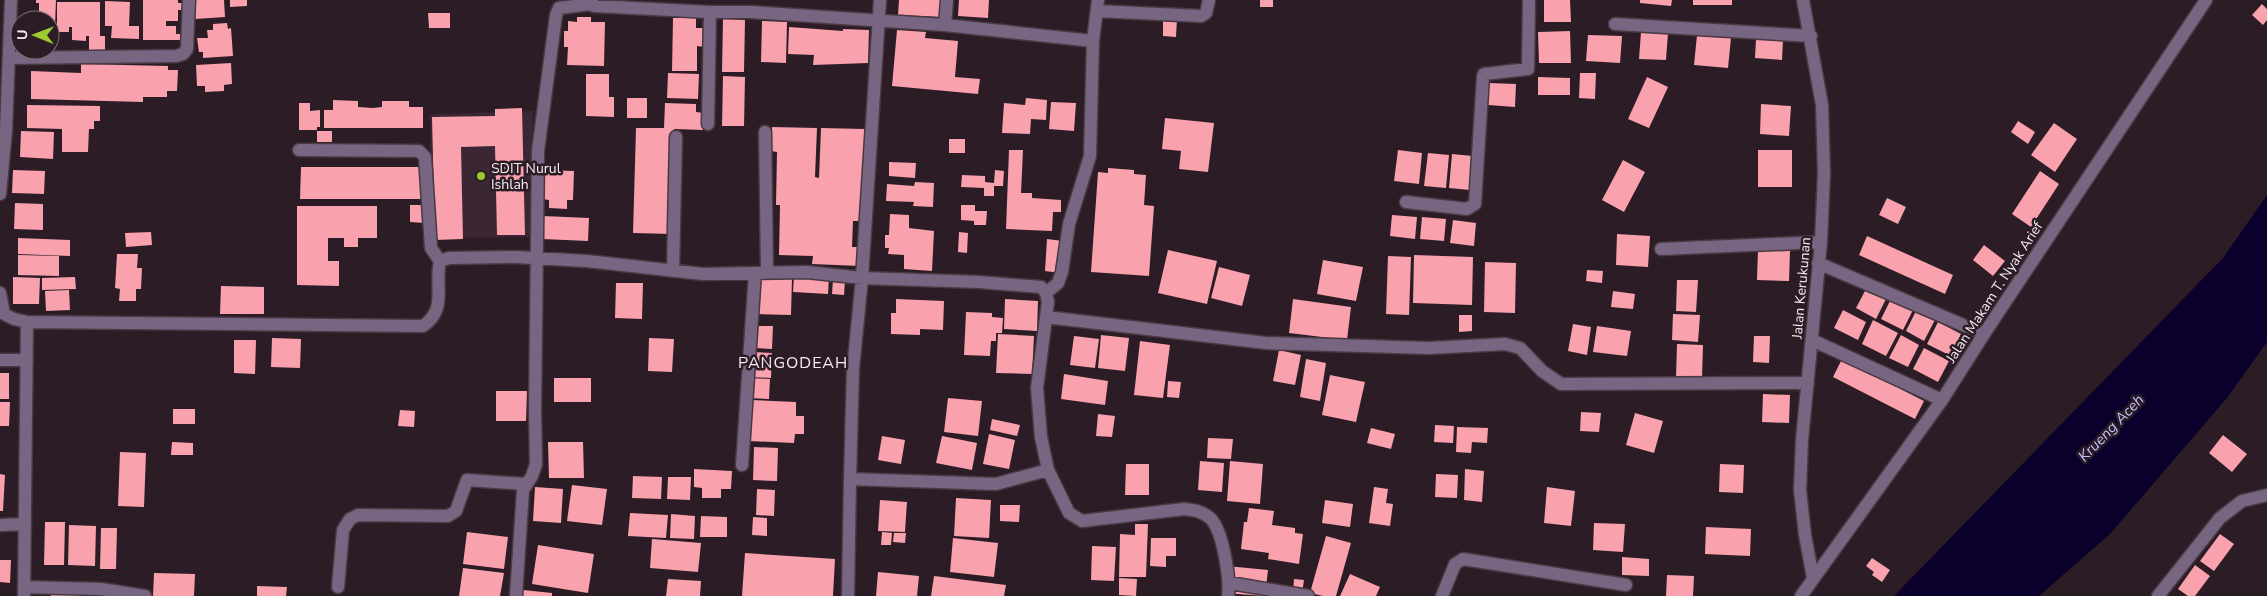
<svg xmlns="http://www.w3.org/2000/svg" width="2267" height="596" font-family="'Nunito Sans',sans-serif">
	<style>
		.built { fill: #3b2633 }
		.water { fill: #0a002b }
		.building { fill: #f9a1ad }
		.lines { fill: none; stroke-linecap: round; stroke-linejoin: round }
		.minor-casing { stroke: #483942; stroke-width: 15 }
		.tertiary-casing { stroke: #483942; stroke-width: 15 }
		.minor { stroke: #776581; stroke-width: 12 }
		.tertiary { stroke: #776581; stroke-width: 12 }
		.poi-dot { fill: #9dca30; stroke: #2c1c25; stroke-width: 2 }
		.labels { text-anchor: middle; stroke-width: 5; stroke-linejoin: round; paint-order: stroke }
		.poi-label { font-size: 14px; fill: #f7ebf2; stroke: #2c1c25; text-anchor: start }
		.street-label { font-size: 14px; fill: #f7ebf2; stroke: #2c1c25 }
		.water-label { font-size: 15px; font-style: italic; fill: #c0c0fb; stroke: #2c1c25 }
		.quarter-label { font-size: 16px; letter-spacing: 1px; fill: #f7ebf2; stroke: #2c1c25 }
	</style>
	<rect width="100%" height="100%" fill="#2c1c25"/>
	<path class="built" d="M533,111L531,237L431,238L430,114Z"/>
	<path class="water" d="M2267,195V342L2227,398L2110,534L2039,596H1894L2223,258Z"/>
	<path class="building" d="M36,0H56L54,53L38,52V50H50V20H39V3H36Z
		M143,0H178V3H185L186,10H178V21H166V26H176V34H180V40H143Z
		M196,0H224L225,17L195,19Z
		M230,0H247V6L230,7Z
		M899,0H943L942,17L898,15Z
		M959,0H989L988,18L958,16Z
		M1260,0H1273V7H1260Z
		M1544,0H1570L1571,22H1544Z
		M1640,0H1672L1671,6L1640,3Z
		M1693,0H1732V5H1693Z
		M105,1L130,2L129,26H139V39L111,38L112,26H105Z
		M57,2H100V36H105V53H89V36H86V41L72,40V27H69V32H57Z
		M2262,4L2267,9V20L2263,25L2252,15Z
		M428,13H450V28H429Z
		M577,17H591V22H605L604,66L567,65L568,47H564V31H568V21L577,22Z
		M1163,17L1177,18L1176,37L1163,36Z
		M673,18H696V28H704V47L697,46V71H672Z
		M723,19L745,20L744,72H722Z
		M762,21L787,22L786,63L761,62Z
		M227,23L228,29L231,28L233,56L203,58V52H199L197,38H208L207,30H213V24Z
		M789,27L843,31V29L869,30L868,63L813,65L814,55L788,54Z
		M897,30L926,32L925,38L958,41L955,77L980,79L978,94L892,86Z
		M1570,31L1571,63H1539L1538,32Z
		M1641,32L1668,33L1666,60L1639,59Z
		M1588,35L1622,36L1620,63L1586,61Z
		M1697,35L1731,38L1728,68L1694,65Z
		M1756,39L1783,40L1782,60L1755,58Z
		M231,63L232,84L224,85V91L205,92V86H197L196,65Z
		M81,64L168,66V70H178L177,91H167V97H143V102L31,99V71L81,73Z
		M668,73L699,74L698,99L667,98Z
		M1580,73H1596L1595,99L1579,98Z
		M586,74H609V97H614V117L586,116Z
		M723,76L745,77L744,126H722Z
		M1538,77L1570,78V95H1538Z
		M1647,77L1668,87L1649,128L1628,119Z
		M1489,83L1516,84L1515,107L1488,105Z
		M627,98H647V118H627Z
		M1026,98L1047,100L1046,120L1031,119L1030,134L1002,133L1004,103L1025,105Z
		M333,100L358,101V107L373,108L382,107V101H409V107H423V128H324V110H333Z
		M1051,102L1076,103L1074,131L1049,129Z
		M299,103H310V111L320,110V127H317V130H299Z
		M665,103L696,104V112L704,113L703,130L674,129L671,234L633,233L636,128H664Z
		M1761,104L1791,106L1789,136L1760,134Z
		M27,105L100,106V121H94V129H89L88,152H62V129L27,128Z
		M522,108L525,235H497L495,146L461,147L463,239L435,240L432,117L495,116V109Z
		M1165,118L1214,123L1208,172L1179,169L1181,151L1162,149Z
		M2018,121L2035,132L2028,144L2011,132Z
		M2054,123L2077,139L2055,172L2031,155Z
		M772,127L817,128L815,177L819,178L821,128L865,129L862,221H853L852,247H861L860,266L812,264L813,256L779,255L780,205H776L777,152L771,151Z
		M21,131L54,132L53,159L20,157Z
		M317,131H332V142H317Z
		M949,139H965V153H949Z
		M1009,150H1023L1021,193H1032V198L1061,200V212H1053L1052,231L1006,229Z
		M1398,150L1422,153L1419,184L1394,181Z
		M1758,150H1792V187H1758Z
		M1428,153L1449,155L1446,188L1424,186Z
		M1452,154L1473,156L1470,190L1449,188Z
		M1623,160L1645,172L1624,212L1602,200Z
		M889,162L916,163L915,178L889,176Z
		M301,167H424L423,199H300Z
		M1108,168L1134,170V174L1146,175L1144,205L1154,206L1149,276L1091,272L1098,172L1108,173Z
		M13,170L45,171L44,194L12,193Z
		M543,170L574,171L573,200H567V209L549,208V200L542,199Z
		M995,170L1004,171L1003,186H994V196H984V188L961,187L962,175L985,176V182L994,183Z
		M2040,171L2059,184L2031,227L2012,214Z
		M915,182L934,183L933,207L913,206L914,202L886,201L887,184L914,186Z
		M1887,198L1906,207L1898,224L1879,215Z
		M15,203L43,204V230L14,229Z
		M410,205H425L424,223L410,222Z
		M961,205H975V211H987L986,225H974V221L961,220Z
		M297,206H377V238H358V247H344V238H328V261H339V286L297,285Z
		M890,214L909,215V228L934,231L932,271L904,269V255L888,254L889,248H885V235H889Z
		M1392,215L1417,217L1415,239L1390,236Z
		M543,216L589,218L588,241L542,239Z
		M1422,217L1446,219L1444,241L1420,239Z
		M1453,220L1476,223L1474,246L1450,243Z
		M151,232L152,245L126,247L125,233Z
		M959,232L968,233L967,253L958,252Z
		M1617,234L1650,236L1648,267L1616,265Z
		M1867,236L1953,275L1945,294L1859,255Z
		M18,238L70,240V256L18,254Z
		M1047,239L1063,241L1060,273L1045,271Z
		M1984,245L2005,261L1993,276L1973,260Z
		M1758,249L1790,251L1789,281L1757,280Z
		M1168,250L1217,261L1207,304L1158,293Z
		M117,254H138L137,268H142L141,289H136V301H119L120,289L115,288Z
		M18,255L59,256V276L18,275Z
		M1414,255L1473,257L1472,305L1413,303Z
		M1388,256L1411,257L1409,315L1386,314Z
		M1323,260L1363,267L1356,301L1317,294Z
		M1485,262L1516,263L1515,313L1484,312Z
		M1219,267L1250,275L1242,306L1211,298Z
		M1587,270L1603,271L1602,283L1586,281Z
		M794,275L829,277L828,294L793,292Z
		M13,277L40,278L39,304H13Z
		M75,277L76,289L42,290V278Z
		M758,277L792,278L791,315L756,314Z
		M833,279L845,281L844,295L832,294Z
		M1677,280H1698L1696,312L1676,311Z
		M616,283H643L642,319L615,318Z
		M221,286L264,287V314H220Z
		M1866,289L1886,299L1876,319L1856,308Z
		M69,290L70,310L46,311L45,291Z
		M1613,291L1635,294L1633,309L1611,307Z
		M896,299L944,301L943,330L920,329V335L891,334V313H896Z
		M1005,299L1038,301L1037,331L1004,329Z
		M1293,299L1351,307L1347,340L1289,333Z
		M1891,299L1913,310L1903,330L1881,319Z
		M1843,310L1866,322L1858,340L1834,328Z
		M1916,311L1935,320L1924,341L1906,331Z
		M966,312L992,313V317L1003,318L1002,333H996V341H991L990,356L964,355Z
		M1673,314L1700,315L1698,342L1672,340Z
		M1459,315H1472V331L1459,332Z
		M1873,320L1898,333L1886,356L1862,344Z
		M1938,322L1961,334L1951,356L1927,344Z
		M1573,324L1591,327L1587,355L1568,351Z
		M756,326H773L772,349L755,348Z
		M1597,326L1631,331L1627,356L1593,352Z
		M998,334L1034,336L1032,374L996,373Z
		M1101,335L1129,338L1125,371L1098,368Z
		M1901,335L1919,345L1908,367L1889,358Z
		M1074,336L1099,339L1095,368L1070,365Z
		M1754,336H1770L1769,363L1753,362Z
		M272,338L301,339L300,368L271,367Z
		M649,338L674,339L672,372L648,371Z
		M234,340H256L255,374L234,373Z
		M1140,341L1170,345L1163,398L1134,395Z
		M1677,344L1703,345L1702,378L1676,377Z
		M1924,348L1949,361L1938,382L1913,369Z
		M1279,350L1301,355L1295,385L1273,381Z
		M752,352L772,353L771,378L751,377Z
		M1306,359L1326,363L1320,401L1300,397Z
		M1842,359L1924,401L1915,419L1833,377Z
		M0,373H9V399H0Z
		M1064,374L1108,381L1105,405L1061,399Z
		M1330,375L1365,382L1356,422L1322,415Z
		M554,378H591V402H554Z
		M749,378L770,379L769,399L748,398Z
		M1168,381L1181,382L1179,398L1167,397Z
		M496,391H527L526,421H496Z
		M1763,394L1790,395L1789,423L1762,422Z
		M948,398L982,401L978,436L944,432Z
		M751,400L796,402V416H804V434H795L794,443L749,441Z
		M0,402H10L9,426H0Z
		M173,409H195V424H173Z
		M400,410L415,411L414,427L398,426Z
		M1581,412L1601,413L1599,432L1580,431Z
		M1635,413L1663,421L1654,453L1626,445Z
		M1098,414L1115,416L1112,437L1096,436Z
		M992,419L1020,425L1017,436L990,430Z
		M1435,425L1454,426L1453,443L1434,442Z
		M1457,427L1488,428L1487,443L1472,442L1471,453L1456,452Z
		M1371,428L1395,434L1391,449L1367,443Z
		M989,434L1015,440L1009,469L983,464Z
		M2223,435L2247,454L2232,472L2209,453Z
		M882,436L905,440L901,464L878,460Z
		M942,436L977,443L972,470L936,463Z
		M1208,438L1233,439L1231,459L1207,458Z
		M172,442L193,443V455H171Z
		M548,442H583L584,478H549Z
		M754,447L778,448L777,481L753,480Z
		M120,452L146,453L144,507L118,506Z
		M1200,461L1224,463L1222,492L1198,490Z
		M1230,461L1263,464L1260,504L1227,501Z
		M1126,464H1149V495H1125Z
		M1720,464L1744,465L1743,493L1719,492Z
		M694,469L732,471L731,489H721V498H702V488L694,487Z
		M1465,469L1484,471L1482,502L1464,500Z
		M0,474L5,475L3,511H0Z
		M1436,474L1458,475L1457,498L1435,497Z
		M633,476L662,477L661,499L632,498Z
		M668,477H691L690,500L667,499Z
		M572,485L607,489L602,525L567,521Z
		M535,487L563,489L561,523L533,521Z
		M1374,487L1388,489L1386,503L1393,504L1390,526L1369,523Z
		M1547,487L1575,491L1571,526L1544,523Z
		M757,489L775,490L774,516L756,515Z
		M956,498L991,500L989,538L954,536Z
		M880,500L907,502L905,532L878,531Z
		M1325,500L1353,504L1350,527L1322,523Z
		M1000,505H1020L1019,522L1000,521Z
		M1249,508L1274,511L1272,525L1295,528V533L1303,534L1299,564L1268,559L1269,553L1241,549L1244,522H1247Z
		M630,513L668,515L666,538L628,536Z
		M671,514L695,516L694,539L670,538Z
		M701,516L727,517V537H700Z
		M753,517L767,518V536L752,535Z
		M45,522H65L64,565H44Z
		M1594,523L1625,524L1623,552L1593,550Z
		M1135,524H1148L1146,577H1119L1120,534L1135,535Z
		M69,525L96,526L95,566L68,565Z
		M1706,527L1751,529L1750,556L1705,554Z
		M101,528H117L116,569H100Z
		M467,532L508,537L504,569L463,564Z
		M882,532L892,533L891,545H881Z
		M894,533H906L905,543L893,542Z
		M2220,534L2234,544L2214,571L2200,561Z
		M1326,536L1351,543L1336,596H1323L1310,593Z
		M953,538L998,543L994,577L950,572Z
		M1151,538H1176V556H1166V567L1150,566Z
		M652,539L701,543L698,572L650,568Z
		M538,545L594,554L588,593L532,584Z
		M1092,546L1116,547L1114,581L1091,580Z
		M745,553L835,559L833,596H742Z
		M1622,557L1649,559V576L1622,575Z
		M1872,558L1890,570L1882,582L1872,575L1874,572L1866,566Z
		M0,560H11L10,583L0,582Z
		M2195,565L2210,576L2195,596H2188L2178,589Z
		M1227,566L1268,570L1265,596L1224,593Z
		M463,568L504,573L500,596H459Z
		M878,572L919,576L917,596H876Z
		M154,573L195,574L194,596H153Z
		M1350,574L1380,587L1376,596H1340Z
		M1667,575L1694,576L1693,596H1666Z
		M934,576L1006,585L1004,596H931Z
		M1119,578L1137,579L1136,596L1119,595Z
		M668,579L701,581L700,596H666Z
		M1294,579L1304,580L1302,594L1293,593Z
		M257,586L287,587L286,596H257Z
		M523,590L552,593V596H523Z
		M51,592H85V596H51Z"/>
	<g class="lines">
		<defs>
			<path id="minor" d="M591,0L594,6L710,12
				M880,0L862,278L853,369L850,479L996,484L1048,470
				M1803,0L1822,105L1824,173L1821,242L1802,440L1800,490L1805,535L1813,578
				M1097,11L1201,16L1206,13L1209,0
				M1615,24L1811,36
				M945,25L1093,41
				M9,58L176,56L183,54L187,49L189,0
				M708,124L710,12H751L945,25L947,0
				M765,132L767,272
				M299,150L419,151L425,157L431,248L440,261
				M0,194L6,130L11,0
				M1406,202L1467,209L1475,204L1483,76L1484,74L1528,69L1529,0
				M1661,249L1821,242
				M1818,263L1984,334
				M673,271L676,137
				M0,293L4,314L14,319L27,322L24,596
				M1046,293L1058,283L1062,272L1069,224L1090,156L1093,41L1098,0
				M1046,317L1266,343L1429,348L1505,344L1520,348L1542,371L1561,384L1808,383
				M27,322L423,326C448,309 434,286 440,261L449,258L516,257L587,261L703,274L807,272L862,278L979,282L1041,287L1046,293L1048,302L1037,388L1041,437L1048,470L1069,513L1082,521L1184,509C1194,510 1202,511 1210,518C1223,530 1230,578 1228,596
				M1812,340L1942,400
				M0,360H27
				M742,465L755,273
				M0,525L25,524
				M1230,583L1308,596
				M24,587L101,589L145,596
				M338,587L343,530L350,519L358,515L448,516L456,511L467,480L526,484
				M516,596L523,490L532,476L536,464L535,412L538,151L556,15L559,8L591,4
				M848,596L850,479
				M1442,596L1455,564L1463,559L1626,585
				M2158,596L2220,518L2242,501L2267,495"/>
			<path id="tertiary" d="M1801,596L1942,400L1984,334L2206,0"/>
		</defs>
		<use href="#minor" class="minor-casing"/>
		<use href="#tertiary" class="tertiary-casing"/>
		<use href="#minor" class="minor"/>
		<use href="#tertiary" class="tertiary"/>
	</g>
	<circle class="poi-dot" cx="481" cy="176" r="5"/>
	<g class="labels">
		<g class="poi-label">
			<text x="491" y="173">SDIT Nurul<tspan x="491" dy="16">Ishlah</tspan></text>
		</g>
		<g class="street-label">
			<text transform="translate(1801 288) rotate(-85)" y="5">Jalan Kerukunan</text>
			<text transform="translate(1994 292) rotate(-57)" y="5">Jalan Makam T. Nyak Arief</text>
		</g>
		<g class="water-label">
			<text transform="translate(2111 428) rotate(-46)" y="5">Krueng Aceh</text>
		</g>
		<g class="quarter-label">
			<text x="793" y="368">PANGODEAH</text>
		</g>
	</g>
	<g transform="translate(35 35) rotate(271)"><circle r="24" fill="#2c1c25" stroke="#7d6f77"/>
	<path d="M0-4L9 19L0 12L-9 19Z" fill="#9dca30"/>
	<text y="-8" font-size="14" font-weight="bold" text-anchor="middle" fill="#f7ebf2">U</text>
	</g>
</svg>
